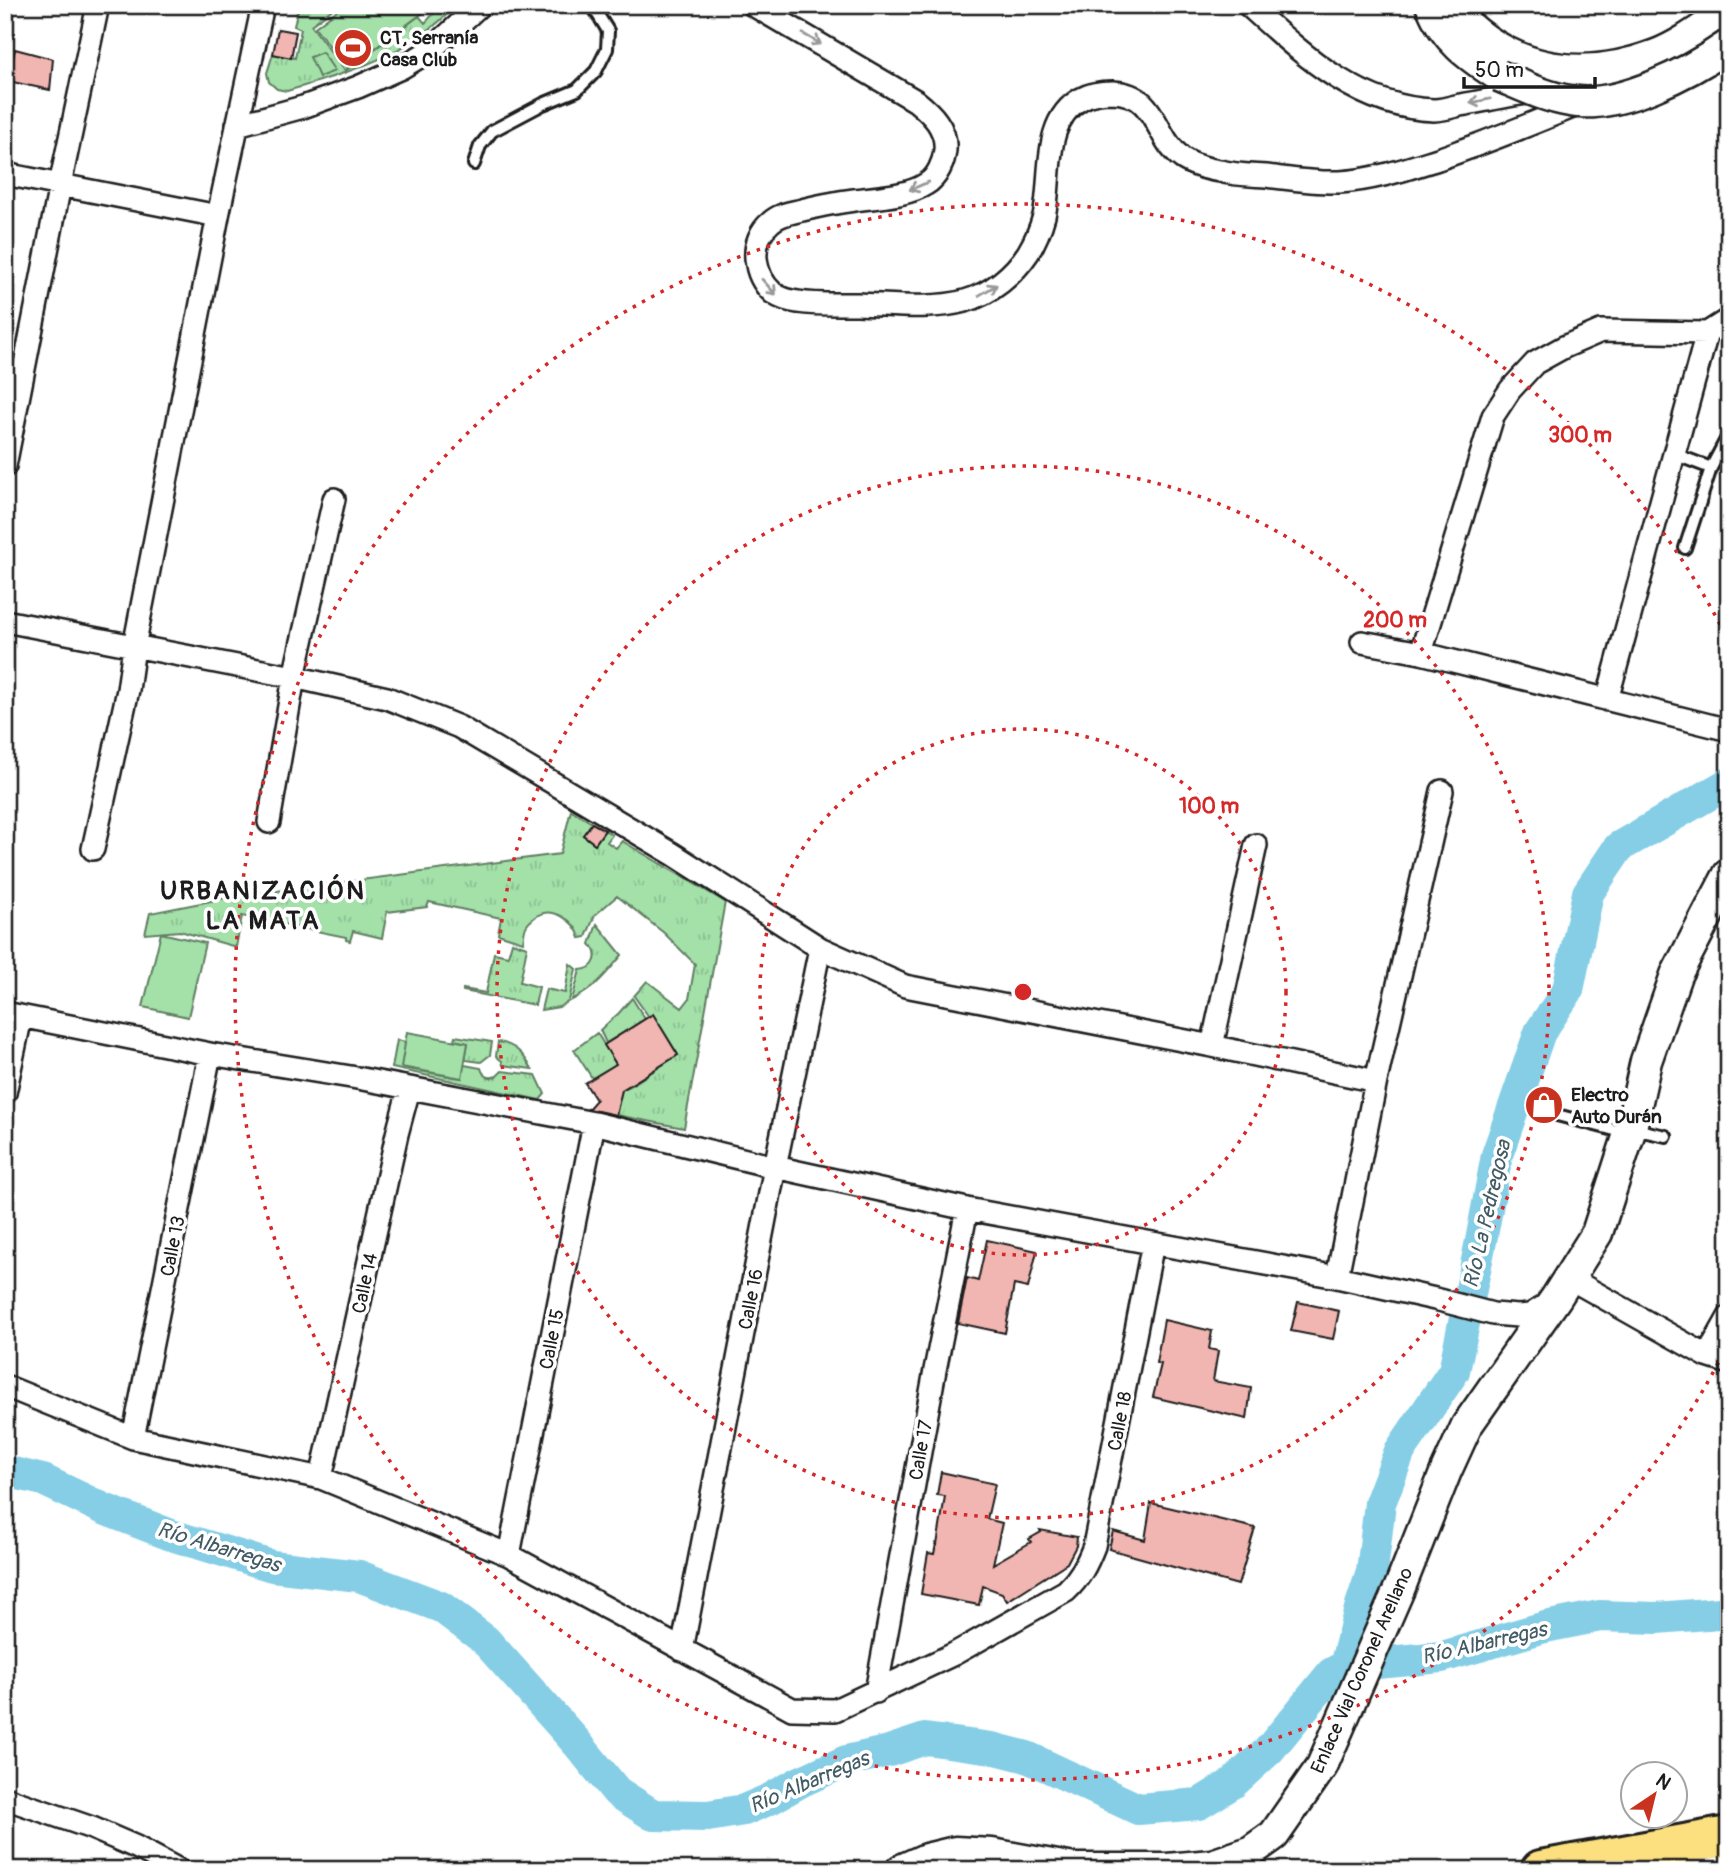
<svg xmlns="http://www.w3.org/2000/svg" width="1734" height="1875" font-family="Pangolin,sans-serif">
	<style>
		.grass { fill: url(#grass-tufts); stroke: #607e62; stroke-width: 2 }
		.green { fill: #a3e1a9; stroke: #607e62; stroke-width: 2 }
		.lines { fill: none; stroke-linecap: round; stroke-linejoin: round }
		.river { stroke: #85cee6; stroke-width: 32 }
		.building { fill: #f1b6b1; stroke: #1c1c1c; stroke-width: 2 }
		.lane-casing { stroke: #1c1c1c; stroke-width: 16 }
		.street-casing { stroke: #1c1c1c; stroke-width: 26 }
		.secondary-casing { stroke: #1c1c1c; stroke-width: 35 }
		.highway-casing { stroke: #1c1c1c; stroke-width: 44 }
		.lane { stroke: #fff; stroke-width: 10 }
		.street { stroke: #fff; stroke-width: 21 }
		.secondary { stroke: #fff; stroke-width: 30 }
		.highway { stroke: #fce080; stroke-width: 38 }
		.secondary-bridge-casing { stroke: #1c1c1c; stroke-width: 35; stroke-linecap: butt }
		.secondary-bridge { stroke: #fff; stroke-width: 30 }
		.oneway { stroke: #999 }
		.ring { fill: none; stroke: #d62828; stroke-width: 3.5; stroke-dasharray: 3.5 7 }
		.labels { text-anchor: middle; stroke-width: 7; stroke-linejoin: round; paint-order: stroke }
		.poi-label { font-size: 19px; font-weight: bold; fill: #1c1c1c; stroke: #fff; text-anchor: start }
		.street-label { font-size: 19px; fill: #1c1c1c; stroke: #fff }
		.water-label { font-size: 21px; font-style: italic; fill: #415a63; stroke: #fff }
		.district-label { font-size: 26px; font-weight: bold; letter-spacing: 2px; fill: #1c1c1c; stroke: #fff }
		.centre { fill: #d62828; stroke: #fff; stroke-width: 3.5 }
		.ring-label { font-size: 21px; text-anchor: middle; font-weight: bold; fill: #d62828; stroke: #fff; stroke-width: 7; stroke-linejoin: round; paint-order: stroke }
	</style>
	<defs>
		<pattern id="grass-tufts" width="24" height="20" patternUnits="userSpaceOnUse" patternTransform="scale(1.75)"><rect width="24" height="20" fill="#a3e1a9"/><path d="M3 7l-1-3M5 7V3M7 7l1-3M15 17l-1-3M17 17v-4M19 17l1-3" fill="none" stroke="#8cc091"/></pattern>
	</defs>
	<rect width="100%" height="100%" fill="#fff"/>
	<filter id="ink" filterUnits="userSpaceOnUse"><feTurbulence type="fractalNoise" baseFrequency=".0143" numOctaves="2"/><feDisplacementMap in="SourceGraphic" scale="14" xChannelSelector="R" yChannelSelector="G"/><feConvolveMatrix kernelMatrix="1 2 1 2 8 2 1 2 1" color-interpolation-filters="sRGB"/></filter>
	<g filter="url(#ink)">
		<path class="grass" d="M299,5H338L311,25L345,71L419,16L425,23L436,11L431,5H456C412,54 348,73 287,91L277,89L269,82L267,73L273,54L295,58L301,29L294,26Z
			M571,810L592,823L583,835L595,844L605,830L612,835L607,842L616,848L622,841L725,902L684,1128L616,1115L619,1102L603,1098L630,1086L678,1055L653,1015L649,1017L634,996L647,981L682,1008L689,999L695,964L664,933L617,896L595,915L586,937L580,938C575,920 552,905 535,917C533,919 529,922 527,925C524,929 524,937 523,942L498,934L501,918L429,902L427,907L387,912L382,938L353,931L350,941L346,940V937L242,916L236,947L180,931L145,934L150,913L231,897L560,854Z
			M597,924L622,955C605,975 596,988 572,1000L580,970C596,969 600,955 590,944Z
			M512,942L527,947L520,982L539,987L535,1005L463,991V989L486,993L494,953L508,956Z
			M570,964L576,969L569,1001L559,1007L541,1010L546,989L565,993Z
			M632,998L645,1019L606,1043L600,1030L619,1013Z
			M597,1033L616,1064L592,1078L574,1050Z
			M455,1036L492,1042L490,1055L481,1062L465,1060L468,1043L454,1040Z
			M397,1040L406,1042L402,1068L461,1078L464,1065L481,1068C483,1076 489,1079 497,1076L502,1071L536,1075L545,1094L540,1100L392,1068Z
			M498,1042C515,1044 524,1055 532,1069L503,1065L502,1061L496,1056Z"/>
		<path class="green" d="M344,5H425L428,9L347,69L315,27Z
			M322,52L335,71L319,77L310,57Z
			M161,933L205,943L188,1017L143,1007Z
			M407,1032L468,1043L462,1078L401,1067Z"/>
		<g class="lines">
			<path class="river" d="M5,1471L43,1480L104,1509L171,1535L272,1566L359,1576L441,1607L485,1640L577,1743L617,1792L653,1815L708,1816L744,1810L770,1799L800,1782L846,1761L889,1751L925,1739L992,1748L1027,1757L1138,1809L1199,1804L1233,1783L1269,1750L1332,1673L1345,1666L1442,1657L1545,1627L1600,1616L1657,1618L1720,1613L1729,1615
				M1345,1666L1361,1605L1372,1572L1380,1503L1400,1451L1454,1371L1481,1241L1497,1155L1540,1032L1568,990L1588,893L1619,847L1729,783"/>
		</g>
		<path class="building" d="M278,29L296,32L291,58L273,54Z
			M15,49L53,59L50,90L8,81Z
			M592,823L605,830L595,844L583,835Z
			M653,1014L678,1055L622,1090L616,1115L588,1109L596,1100L585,1083L616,1064L604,1045Z
			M987,1240L1037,1251L1028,1288L1014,1285L1005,1333L958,1323L967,1278L978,1281Z
			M1298,1302L1339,1311L1333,1339L1291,1331Z
			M1164,1320L1212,1331L1209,1349L1218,1351L1213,1381L1251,1388L1247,1419L1153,1397L1161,1364L1156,1363Z
			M941,1472L995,1484L987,1519L1002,1523L993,1564L1031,1542L1029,1539L1041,1532L1040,1530L1077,1537L1076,1546L1067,1563L1007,1601L1002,1593L983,1586L979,1605L921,1594L928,1553L934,1554L936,1544L937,1545L945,1496L937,1495Z
			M1151,1503L1255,1528L1238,1585L1109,1549L1113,1531L1145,1540Z"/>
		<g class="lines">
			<defs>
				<path id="lane" d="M474,164L480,146L492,131L543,104L577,90L596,71L607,49L608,31L592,5
					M1674,454L1711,468L1729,434
					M1685,548L1711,468
					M1557,1115L1626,1133
					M1633,1129L1666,1136
					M1674,1870L1729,1860"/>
				<path id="street" d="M753,5L916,101C931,113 947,128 945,150C944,162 937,178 926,184C908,196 876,197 854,200C837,202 819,206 802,210C791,213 779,214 771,222C760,231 755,244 756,258C757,271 763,284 773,293C780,298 789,301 798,302C818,305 839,304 858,304C893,305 931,310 965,301C991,294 1014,274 1028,253C1034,243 1041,227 1044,216C1053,178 1041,121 1081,99C1091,93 1102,92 1113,92C1158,94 1153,136 1182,158C1192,165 1208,169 1220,171C1235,175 1251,175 1266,176C1291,179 1316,183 1340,182C1374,180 1406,169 1438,159C1487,142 1534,123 1582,103
					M1248,5C1301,53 1358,108 1434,110C1442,110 1452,107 1460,105C1484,101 1509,95 1533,92C1575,87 1619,86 1658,68
					M237,125L303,107L358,87L401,68L431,50L480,5
					M5,174L218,216
					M5,466L60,185L98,5
					M5,621L294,677L387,698L459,727L673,854L820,948L905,986L1212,1046L1376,1081
					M1362,642L1421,653L1729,730
					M1421,653L1493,416L1510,390L1535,363L1564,347L1601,331L1707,333
					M1607,700L1707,333L1729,319
					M269,822L294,677L334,499
					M93,849L128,690L134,647L218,216L263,5
					M5,1013L210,1054L357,1078L594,1123L775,1167L967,1209L1337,1277L1435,1299L1493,1314L1518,1316L1530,1315L1551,1302
					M1212,1046L1256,845
					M5,1093L21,1017
					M1337,1277L1376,1081L1442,791
					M1569,1278L1707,1356L1729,1363
					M1707,1356L1729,1317
					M5,1386L133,1438L321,1478L509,1555L792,1709L835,1710L954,1654L1066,1591C1080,1578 1087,1564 1094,1546L1153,1243
					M133,1438L210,1054
					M321,1478L397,1134L409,1089
					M509,1555L594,1123
					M682,1650L775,1167L820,948
					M876,1692L935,1370L967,1209
					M5,1798L92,1828L136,1847L179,1870"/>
				<path id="secondary" d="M1431,5C1446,41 1469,56 1499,76
					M1448,5C1504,70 1576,85 1656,55C1682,45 1706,26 1729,11
					M901,1870L926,1859L955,1852L992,1854L1074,1869H1167L1212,1865L1250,1852L1274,1835L1322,1766L1400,1587L1446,1471L1467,1425L1556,1298L1597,1233L1631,1128L1646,1061L1676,975L1729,874"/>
				<path id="highway" d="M1541,1870L1729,1836"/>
			</defs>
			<use href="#lane" class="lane-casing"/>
			<use href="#street" class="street-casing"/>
			<use href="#secondary" class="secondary-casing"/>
			<use href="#highway" class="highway-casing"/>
			<use href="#lane" class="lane"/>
			<use href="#street" class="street"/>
			<use href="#secondary" class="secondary"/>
			<use href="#highway" class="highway"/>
			<defs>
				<path id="secondary-bridge" d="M1499,76C1523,86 1545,97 1570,101C1618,110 1690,72 1729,45"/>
			</defs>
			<use href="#secondary-bridge" class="secondary-bridge-casing"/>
			<use href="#secondary-bridge" class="secondary-bridge"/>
		</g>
		<defs><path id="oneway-shaft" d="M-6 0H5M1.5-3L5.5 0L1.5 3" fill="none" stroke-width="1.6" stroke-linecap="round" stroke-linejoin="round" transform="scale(1.75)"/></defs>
		<g class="oneway">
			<use href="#oneway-shaft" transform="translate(812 39) rotate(30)"/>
			<use href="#oneway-shaft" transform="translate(1480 101) rotate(168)"/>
			<use href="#oneway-shaft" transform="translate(919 186) rotate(157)"/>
			<use href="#oneway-shaft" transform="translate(769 287) rotate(48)"/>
			<use href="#oneway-shaft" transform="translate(988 290) rotate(-31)"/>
		</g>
	</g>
	<g class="ring">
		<circle cx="1023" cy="992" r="263"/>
		<circle cx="1023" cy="992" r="526"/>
		<path d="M1728 1344A788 788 0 1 1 1728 640"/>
	</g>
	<defs>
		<symbol id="stadium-disc" viewBox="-11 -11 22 22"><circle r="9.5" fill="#c8321e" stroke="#fff"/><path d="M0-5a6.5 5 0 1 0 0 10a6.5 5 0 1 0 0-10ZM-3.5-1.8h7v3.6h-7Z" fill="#fff"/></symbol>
		<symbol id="shop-disc" viewBox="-11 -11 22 22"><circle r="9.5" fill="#c8321e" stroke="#fff"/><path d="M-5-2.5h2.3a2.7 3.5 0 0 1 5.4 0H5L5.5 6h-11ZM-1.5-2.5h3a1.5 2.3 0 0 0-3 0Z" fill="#fff"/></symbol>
	</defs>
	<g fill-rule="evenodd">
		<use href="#stadium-disc" x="331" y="26" width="44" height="44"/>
		<use href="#shop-disc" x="1522" y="1083" width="44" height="44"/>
	</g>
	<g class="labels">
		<g class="poi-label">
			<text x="380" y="44">CT, Serranía<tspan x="380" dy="22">Casa Club</tspan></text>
			<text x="1571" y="1101">Electro<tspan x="1571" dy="22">Auto Durán</tspan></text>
		</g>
		<g class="street-label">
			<text transform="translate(172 1246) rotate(-79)" y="7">Calle 13</text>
			<text transform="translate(364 1283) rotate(-78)" y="7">Calle 14</text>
			<text transform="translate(750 1299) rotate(-79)" y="7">Calle 16</text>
			<text transform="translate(551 1339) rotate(-79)" y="7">Calle 15</text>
			<text transform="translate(1119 1421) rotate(-79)" y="7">Calle 18</text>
			<text transform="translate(920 1450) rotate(-80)" y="7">Calle 17</text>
			<text transform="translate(1361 1670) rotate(-66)" y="7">Enlace Vial Coronel Arellano</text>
		</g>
		<g class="water-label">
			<text transform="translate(1487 1214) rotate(-77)" y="7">Río La Pedregosa</text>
			<text transform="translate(219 1547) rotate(17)" y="7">Río Albarregas</text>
			<text transform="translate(1484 1643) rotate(-13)" y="7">Río Albarregas</text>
			<text transform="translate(809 1782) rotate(-23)" y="7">Río Albarregas</text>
		</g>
		<g class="district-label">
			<text x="263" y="899">URBANIZACIÓN<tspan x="263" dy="30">LA MATA</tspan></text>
		</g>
	</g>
	<circle cx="1023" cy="992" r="10" class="centre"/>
	<g class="ring-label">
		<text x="1580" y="442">300 m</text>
		<text x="1395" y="627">200 m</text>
		<text x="1209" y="813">100 m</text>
	</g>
	<rect width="1734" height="1875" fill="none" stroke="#fff" stroke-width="28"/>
	<rect x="14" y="14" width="1706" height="1847" fill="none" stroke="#1c1c1c" stroke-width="2.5" filter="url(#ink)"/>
	<g transform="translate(1654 1795) rotate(35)"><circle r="33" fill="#ffffff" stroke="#a4a4a4" stroke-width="2"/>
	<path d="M0-5L12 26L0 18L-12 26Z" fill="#c8321e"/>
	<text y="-10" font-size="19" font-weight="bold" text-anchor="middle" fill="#1c1c1c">N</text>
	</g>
	<path d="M1464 77v10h131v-10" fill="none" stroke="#1c1c1c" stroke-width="3.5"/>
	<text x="1475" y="77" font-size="21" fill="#1c1c1c" stroke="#ffffff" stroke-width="5" paint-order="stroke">50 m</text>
</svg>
